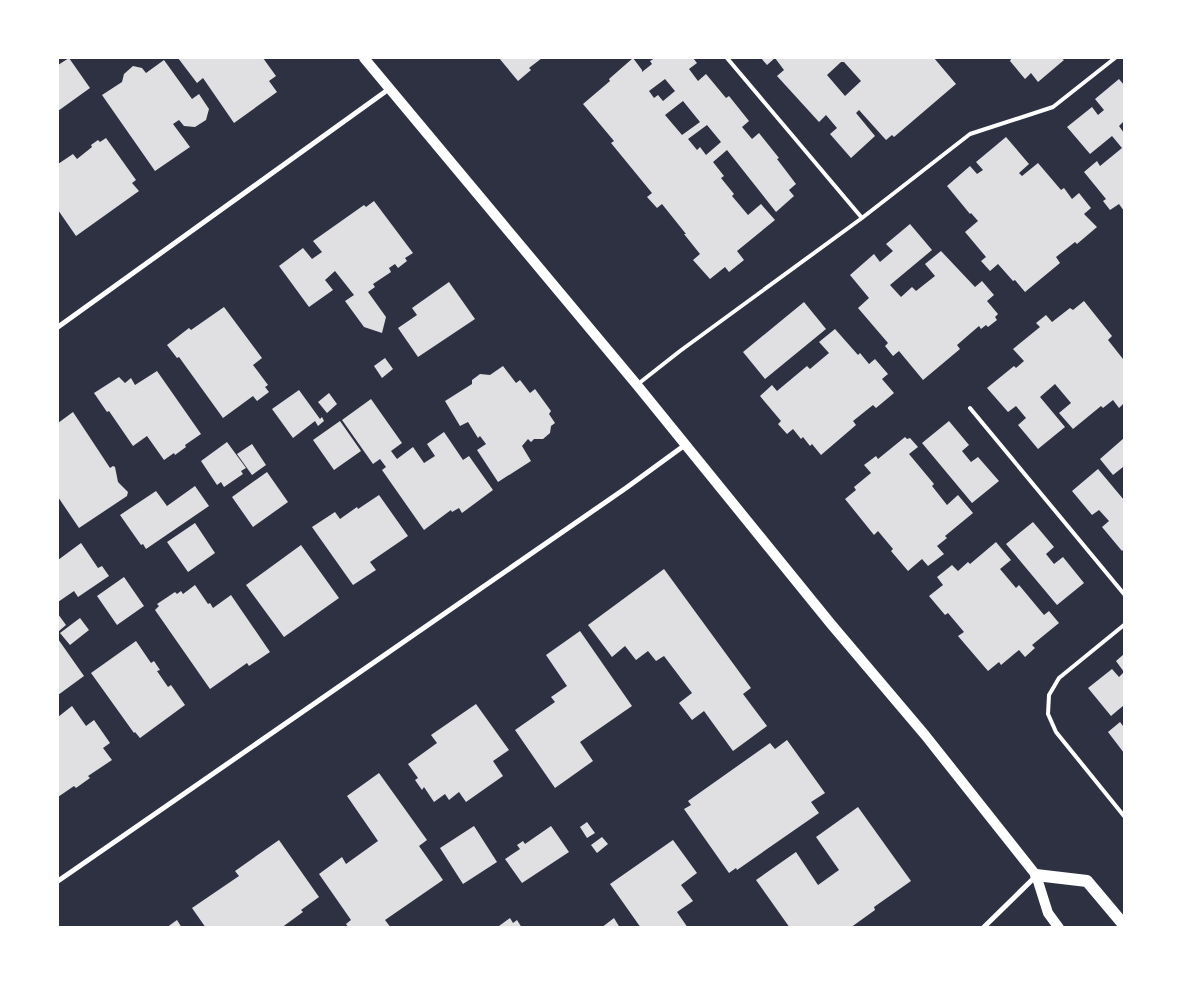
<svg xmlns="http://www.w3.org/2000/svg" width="1182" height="985" font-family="'Exo 2',sans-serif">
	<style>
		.building { fill: #e0e0e3; fill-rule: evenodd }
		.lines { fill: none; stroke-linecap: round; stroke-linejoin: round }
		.service { stroke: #fff; stroke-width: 4 }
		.minor { stroke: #fff; stroke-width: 5 }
		.secondary { stroke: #fff; stroke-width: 10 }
		.primary { stroke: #fff; stroke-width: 12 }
	</style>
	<rect width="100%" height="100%" fill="#2d3142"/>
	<path class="building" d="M69,58L90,88L58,111V65Z
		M178,58H263L276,76L269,81L277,92L234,123L203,78L197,83Z
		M499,58H542L529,68L531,70L518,81Z
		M633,58L642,70V72L652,64L650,61L655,58H693L697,63L689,69L698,81L706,74L726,98L729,96L749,121L742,127L752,139L759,133L779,158L777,159L796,184L789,190L794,196L776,212L727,150L713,162L724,176L721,178L734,194L732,196L748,215L761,204L775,220L737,251L744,260L729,272L725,267L710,279L693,260L700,254L684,234H686L662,204L657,208L647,197L652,193L611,143L614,141L583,104L610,81L609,79ZM665,79L675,91L663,101L658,95L654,98L649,91ZM683,101L700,122L682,135L665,115ZM707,125L721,142L706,155L700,147L697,150L688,139Z
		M761,58H934L956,84L894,137L892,135L886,140L859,110L856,113L875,136L851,158L830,134L837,128L826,115L819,122L777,76L784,70L775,58L767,65ZM841,62H844L861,81L845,96L827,75Z
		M1009,58H1061L1064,60L1038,82L1031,73L1025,79L1010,61L1011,59Z
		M164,60L192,99L199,94L209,109L206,120L195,127L184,126L179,120L173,124L190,147L155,171L102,95L122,82L124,74L133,66L142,68L146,73Z
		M1119,79L1124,85V121L1119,126L1124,133V211L1119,204L1110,210L1103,201L1106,199L1084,172L1097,161L1100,166L1122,148L1112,136L1090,154L1067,127L1092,107L1098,115L1104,110L1095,99Z
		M1006,137L1029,164L1019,173L1022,176L1038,163L1061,190L1064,188L1072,199L1079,193L1091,208L1084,214L1097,227L1077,244L1075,242L1056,257L1060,263L1025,292L1015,280L1013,281L998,264L990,271L981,261L986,257L965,232L978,221L971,213L970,214L947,186L970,166L977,174L983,170L976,162Z
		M106,138L136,180L132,183L139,191L76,236L58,210V164L73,154L77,159L92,147L91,145L98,140L100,142Z
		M374,201L413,253L405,258L407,261L398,268L395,264L389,268L391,272L373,284L375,287L368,292L386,317L382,333L364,327L345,301L354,295L335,271L325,280L333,290L309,307L279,266L303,248L312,259L322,252L313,241L364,205L366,207Z
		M910,224L932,250L890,285L901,297L912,287L916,291L935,276L925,264L941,251L975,287L982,281L994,295L987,301L998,314L995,317L997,320L988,327L986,325L981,329L979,326L957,345L960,349L923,380L899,351L893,356L885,346L888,343L858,308L869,298L850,275L874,254L880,262L893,251L886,244Z
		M449,282L475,319L418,357L398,328L417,315L412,308Z
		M1084,301L1112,336L1108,340L1123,359L1124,358V403L1119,408L1113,400L1103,408L1101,406L1073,429L1059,413L1071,403L1055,384L1040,397L1065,427L1038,449L1018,425L1026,418L1016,406L1008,412L987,388L1014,366L1016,368L1024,361L1013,349L1040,327L1036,323L1046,315L1052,322L1070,308L1073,310Z
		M804,302L826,329L765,379L743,352Z
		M224,307L262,358L253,365L268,385L265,387L269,392L257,401L253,396L223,418L179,357L177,358L167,345L189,328L191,330Z
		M835,329L858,355L860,353L869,364L875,359L888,374L882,379L894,393L876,408L873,405L853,421L856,425L821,455L812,444L810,446L803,437L801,439L793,429L787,434L778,424L781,421L760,396L772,385L777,391L807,366L810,369L829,353L819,342Z
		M385,358L393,369L382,378L374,366Z
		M503,366L516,383L520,380L530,393L535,389L551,411L549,414L555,423L551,426L550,433L543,439H534L531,442L528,439L522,446L531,461L498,482L477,450L486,444L480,436L478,438L468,422L460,426L445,401L472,384V380L480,374L490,375Z
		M157,371L201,434L185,445L186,447L175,455L174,453L164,460L147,436L133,446L109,411L107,412L94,393L119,377L125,383L131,378L135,385Z
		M299,390L320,419L322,417L324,421L318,426L315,421L293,438L272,409Z
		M329,393L337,404L327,413L318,402Z
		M371,399L402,443L391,451L397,459L413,447L424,463L435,456L427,444L444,432L463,460L469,456L493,490L462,513L459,508L452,512L451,510L424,530L382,470L386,467L380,459L373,464L342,420Z
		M73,412L110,468L113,466L115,467L118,482L128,492L127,496L79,528L58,497V423Z
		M340,421L361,451L334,470L313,440Z
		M949,421L969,445L962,451L971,462L978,457L999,481L972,503L922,443Z
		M905,437L907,439L910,438L918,447L909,454L934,484L932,486L947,505L958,495L973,513L945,536L947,538L937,546L944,554L928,566L922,559L908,571L891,551L893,549L878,531L874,535L845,499L856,490L854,487L871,473L864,465L876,456L878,459Z
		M1124,438V469L1123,467L1113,475L1100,459Z
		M227,442L246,468L241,471L243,474L224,487L221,482L217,485L201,461Z
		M252,444L266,465L252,475L237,454Z
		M1098,469L1124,500V549L1122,551L1102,527L1109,521L1099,510L1092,515L1072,491Z
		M267,472L288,502L253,527L232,497Z
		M195,486L209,506L146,549L143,544L141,545L120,515L156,491L167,506Z
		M379,495L408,536L370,562L376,570L353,585L312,527L335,512L340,519L357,507L358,509Z
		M1033,522L1054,547L1046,554L1054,564L1063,557L1084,583L1057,605L1006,544Z
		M195,523L215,553L188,572L167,542Z
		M996,542L1011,560L1000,569L1016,588L1019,585L1044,615L1049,611L1059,623L1032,645L1035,648L1025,657L1019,650L1001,665L999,662L988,671L958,636L964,632L948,613L945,615L929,596L943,585L937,577L952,565L958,571L968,562L970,564Z
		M81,543L98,568L102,566L109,576L78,597L74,591L58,602V560Z
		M301,545L339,598L284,637L246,585Z
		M664,569L751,688L743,694L767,726L733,751L704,711L692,720L679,703L692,693L664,656L656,661L648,651L636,660L625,646L612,657L588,625Z
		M124,577L144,606L117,625L97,596Z
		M195,585L208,604L210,603L213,608L231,595L270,652L249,666L247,663L210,689L155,610L159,606L157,604L175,592L177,594L181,591L183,594Z
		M58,614L66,625L59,631L58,629Z
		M80,618L89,630L70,645L60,633Z
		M580,631L632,706L580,742L593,761L555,788L515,730L555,702L551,697L567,686L546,655Z
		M58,639L84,676L58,695Z
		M136,641L151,663L154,661L160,670L157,671L168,687L171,685L185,705L140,738L135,732L134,733L91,673Z
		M1124,654V672L1116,661Z
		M1112,669L1119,677L1124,672V705L1111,716L1088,688Z
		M476,704L509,750L493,761L503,776L466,802L459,792L449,800L445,794L434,802L424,787L422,790L415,780L418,778L408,764L437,743L431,735Z
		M72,706L86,726L94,720L110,743L103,748L112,760L88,776L90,778L76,788L74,786L58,797V717Z
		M1120,722L1123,726L1124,724V753L1108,732Z
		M787,740L825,793L811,802L819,813L737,870L736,868L729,873L684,809L691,805L688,801L770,743L775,749Z
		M379,773L427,840L419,846L443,880L385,920L391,928H349L346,924L351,920L319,874L342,857L346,864L378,841L347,796Z
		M858,807L911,881L874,907L875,910L850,928H790L756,880L796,852L818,885L839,870L816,837Z
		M587,822L595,833L587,838L580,827Z
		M474,826L497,862L463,884L440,848Z
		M551,826L569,852L522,883L505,859L520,849L517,845L523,841L525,844Z
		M602,837L608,844L597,853L591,845Z
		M279,840L319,897L301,910L303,912L281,928H206L192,908L239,876L235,871Z
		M673,840L697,873L681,885L693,901L677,912L688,928H641L610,884Z
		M510,918L513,923L517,920L522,928H500L499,926Z
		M614,918L620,928H601Z
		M177,920L182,928H166Z"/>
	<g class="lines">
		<path class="service" d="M727,58L862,218
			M638,384L680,351L862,218L970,134L1053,107L1115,58
			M970,408L1124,594
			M1124,625L1059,678L1049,695L1048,714L1056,732L1124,816"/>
		<path class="minor" d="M58,327L389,89
			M58,881L626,488L685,445
			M983,928L1036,876"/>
		<path class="secondary" d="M364,58L637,385L831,624L925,735L1036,875L1048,913L1059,928"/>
		<path class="primary" d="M1036,875L1087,881L1124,925"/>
	</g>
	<rect width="1182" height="985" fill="none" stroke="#ffffff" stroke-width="118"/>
</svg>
